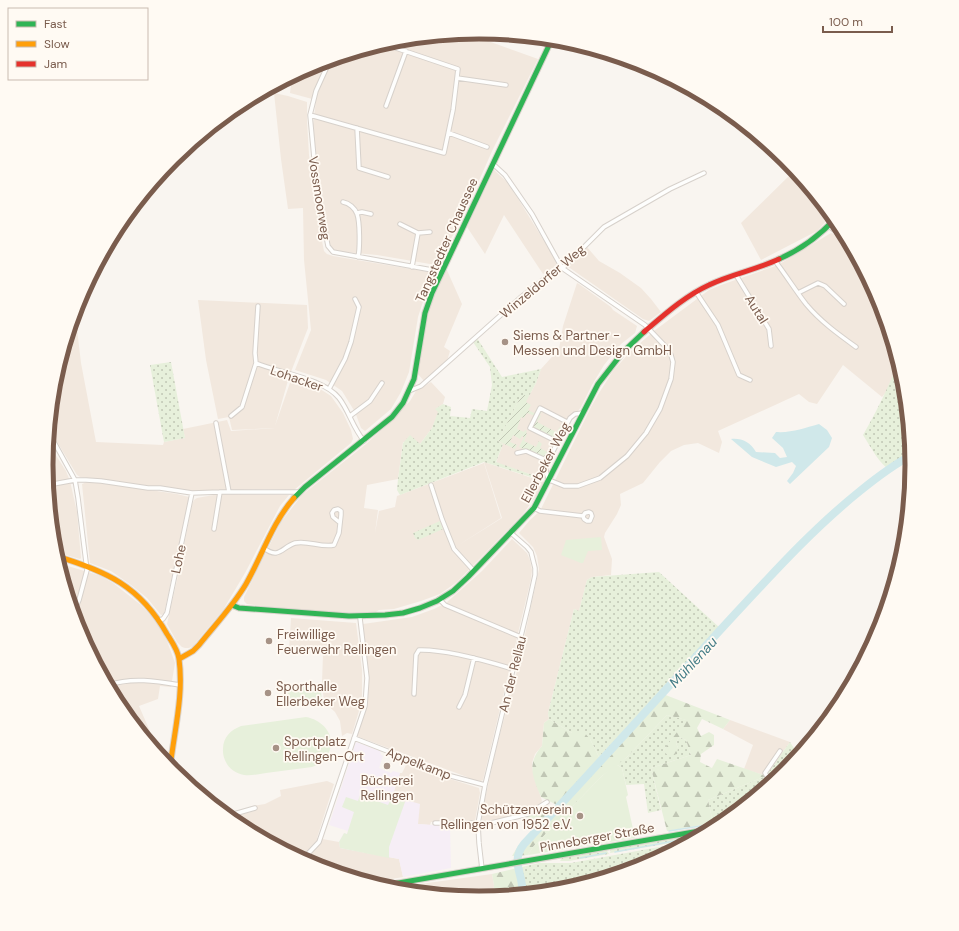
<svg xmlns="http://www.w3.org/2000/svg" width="959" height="931" font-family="'DM Sans',sans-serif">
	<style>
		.residential { fill: #f2e8de }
		.education { fill: #f6eef6 }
		.grass { fill: url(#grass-dots) }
		.forest { fill: url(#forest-firs) }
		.park { fill: #e7f0db }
		.garden { fill: url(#garden-furrows) }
		.water { fill: #d0e8ea }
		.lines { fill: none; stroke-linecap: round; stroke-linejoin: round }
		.stream { stroke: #d0e8ea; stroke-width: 1.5 }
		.river { stroke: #d0e8ea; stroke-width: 8 }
		.street-casing { stroke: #d7d1cb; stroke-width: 5.5 }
		.fast-casing { stroke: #d9d2cb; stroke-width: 7 }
		.slow-casing { stroke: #d9d2cb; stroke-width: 7 }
		.jam-casing { stroke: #d9d2cb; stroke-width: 7 }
		.street { stroke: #fefefd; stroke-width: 3.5 }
		.fast { stroke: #30b455; stroke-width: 5 }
		.slow { stroke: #ff9f0a; stroke-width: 5 }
		.jam { stroke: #e5322d; stroke-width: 5 }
		.poi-dot { fill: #a69286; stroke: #fffaf3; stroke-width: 1.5 }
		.labels { text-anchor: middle; stroke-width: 3.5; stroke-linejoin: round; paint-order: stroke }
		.street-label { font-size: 13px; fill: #7a5c4d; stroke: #fffaf3 }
		.poi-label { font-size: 13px; fill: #7a5c4d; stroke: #fffaf3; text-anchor: start }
		.water-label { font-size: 14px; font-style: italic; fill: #437c86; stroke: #fffaf3 }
		.rim { fill: none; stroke: #7a5c4d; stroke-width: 5 }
	</style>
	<defs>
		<pattern id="grass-dots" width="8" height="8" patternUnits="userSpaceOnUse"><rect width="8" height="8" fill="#e7f0db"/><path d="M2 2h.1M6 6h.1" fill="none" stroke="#c0c6b4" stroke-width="1.8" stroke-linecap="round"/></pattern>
		<pattern id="forest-firs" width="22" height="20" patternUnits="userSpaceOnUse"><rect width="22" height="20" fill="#e7f0db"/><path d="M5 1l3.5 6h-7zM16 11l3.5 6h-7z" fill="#c0c6b4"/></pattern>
		<pattern id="garden-furrows" width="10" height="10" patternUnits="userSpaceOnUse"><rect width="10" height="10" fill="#e7f0db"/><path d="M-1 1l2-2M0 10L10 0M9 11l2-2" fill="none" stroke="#c0c6b4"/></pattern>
	</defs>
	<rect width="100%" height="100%" fill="#f9f5f0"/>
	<path class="residential" d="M466,33L538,59L493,149L461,221L436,265L377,255L334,251L328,246L317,190L313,153V125L316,100L290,93L292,77L314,65L395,40Z
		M274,93L288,96L307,102V121L309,155L319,226L324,251L327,254L333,256L429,272L431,277L418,317L409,372L401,392L391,409L365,431L361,428L355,412L342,391L326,380L295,370L311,330L304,260L303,208L288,209L281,159Z
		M494,170L506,181L517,197L557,262L556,266L543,274L504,215L485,254L467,227Z
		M795,170L832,215L817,231L761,260L741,223Z
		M831,233L847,238L880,300L899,362L887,391L882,397L843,365L817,404L809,402L799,394L718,431L722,442L719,453L698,443L684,445L671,451L660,462L643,483L620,494L621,505L617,514L605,533L604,537L612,559L611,575L592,577L587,580L579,611L574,609L548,713L549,719L544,723L542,746L535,754L532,763L533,772L542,801L539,806L530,811L520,815L483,823L481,817L496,749L518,667L539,569L537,556L533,547L519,533L530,520L540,511L591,407L599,393L613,371L630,352L654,331L709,290L721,285L778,265Z
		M587,247L599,261L620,273L641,288L651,299L661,312L649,321L643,319L567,266Z
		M446,268L462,304L444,347L450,351L447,361L424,381L418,374L426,326L429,310L438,285Z
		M577,283L579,284L611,307L613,310L637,326L635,333L621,344L604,365L592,385L581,407L578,411L569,415L545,464L543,469L546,477L545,479L496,463L503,444L498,441L521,396H529L536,383L541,369L559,349L563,326Z
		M198,300L307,305L308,328L289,377L275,426L291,380L317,387L331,396L343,413L351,430L353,439L351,443L294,490L265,489L192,492L80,477L77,475L50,430L54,381L75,312L81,363L96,442L163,445L164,442L185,438L183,429L227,420L231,431L275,428L232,430L229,417L218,419L206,360Z
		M431,382L445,397L443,404L436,409L439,412L432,428L420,444L403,442L398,479L367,485L364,508L378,510L375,533L379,511L395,507L397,496L484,463L501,518L457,546L502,518L484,462L544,482L539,492L523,514L457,582L440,594L421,601L394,609L379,610L376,612L342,613L261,606L247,604L244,601V597L281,522L302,495L366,444L387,425L410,401L416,391Z
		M48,443L66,471L70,481L77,512L81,558L80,559L55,552L54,550L46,465Z
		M89,481L177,494L189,497L164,614L161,615L147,598L131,585L111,571L90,563L82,484Z
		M219,494L289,495L280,506L245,573L223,610L193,646L189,648H185L182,647L177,642L167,624L177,580L192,505L194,500L197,498Z
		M512,539L527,553L530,560L532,570L531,579L483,780L479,782L469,779L467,777L356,736L367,706L369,678L363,624L412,617L434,609L446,603L482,571Z
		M58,563L101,576L113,583L141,605L151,616L160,628L167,641L175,663L171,687L160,686L158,699L139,706L152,736L149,742L119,706L79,631Z
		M291,618L356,623L362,670V701L352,734L347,733L342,736L340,721L335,712L324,702L322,682L323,654L289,650Z
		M730,720L790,742L766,776L744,769L753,745L723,729Z
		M408,761L444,777L479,788L480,793L475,821L431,822L430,825L417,824L405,802L392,797L400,773H402Z
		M327,781L334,784L317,838L339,842L341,848L399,859L403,877L369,883L313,866L238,826L229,818L254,811L253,806L265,804L281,796L280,790Z
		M492,874L494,885L493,898L479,899L395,891L392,890V888Z"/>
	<path class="education" d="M356,742L380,751L381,755L383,756L379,768L391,773L393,771L400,773L392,797L405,802L406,800L420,804L418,824L450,826L451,868L403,877L399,859L340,848L339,842L344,833L347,834L348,831L329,825Z"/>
	<path class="grass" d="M477,338L502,377L541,369L536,383L529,396H521L498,441L503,444L496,462L538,477L537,479L484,462L400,495L397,490L398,479L403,443L410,435L420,444L432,428L438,412L435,409L443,404L451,407L450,416L470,418L472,409L487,411L492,385L490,367L473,342Z
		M171,362L185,438L164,442L150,365Z
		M899,362L905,381L912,459L891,471C879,464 871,447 863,435C877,411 888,387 899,362Z
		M440,521L443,529L418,540L415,538L413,533Z
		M659,572L720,628L599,757L590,739L572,733L549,719L548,713L574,609L579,611L587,580L592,577Z
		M667,715L687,720L663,751L678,748L676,743L679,737L686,740L691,755L651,768L661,810L648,813L644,784L626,785L622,768L616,764L626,758Z
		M790,742L799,756L786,772L773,782L768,773Z
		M766,776L770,785L727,821L713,823L708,800Z
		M710,831L697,839L610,853L611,849Z
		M692,841L645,866L564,891L524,895C527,884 521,877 526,866L539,863H571Z
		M606,849L609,854L569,861H560L563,857Z"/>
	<path class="forest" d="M663,694L730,720L723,729L702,719L697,728L701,736L709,732L714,735V745L701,754L700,762L712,768L717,759L766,776L708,800L713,823L667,831L651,768L691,755L686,740L679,737L676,743L678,748L677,754L669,756L663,751L686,720L667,715L626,758L602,776L533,847L528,855L512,856L518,846L538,824L527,820L528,815L544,809L550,810L557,805L541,797C533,778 526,764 542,746L544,723L549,719L572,733L583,731L590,739L599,757L602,760Z
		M526,866C521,877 527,883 524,895L493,898L494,885L492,874Z"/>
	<path class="park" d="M601,537L602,550L588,551L583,563H581L561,555L566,540Z
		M320,684L322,700L290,704L287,689Z
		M306,717C327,721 339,741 325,759C322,763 317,765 312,767C297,769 281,771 266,773C259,774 251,776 244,775C231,773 222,761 223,749C223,737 231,730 241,726Z
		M616,764L622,768L628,795L626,797L635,838L528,855L533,847L602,776Z
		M360,795L388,805L392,797L405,802L389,847V858L340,848L339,842L344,833L347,834L354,812L342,807L346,797L358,801Z"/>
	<path class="garden" d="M525,395L529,396L526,402L531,405L528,410L534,413L537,408H539L535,416L527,413L524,418L521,417L517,429L524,432L525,430L527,431L526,433L527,434L524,441L536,447L539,441L542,444L540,448L547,452L550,448L552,449L548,458L546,459L519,447L524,437L522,436L520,439L513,435L510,442L517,445L515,449L498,441L521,396Z
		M542,411H543L539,415L541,416L537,422L556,432L564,422L565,425L558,438L555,439L532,427L539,412Z"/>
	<path class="water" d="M819,424L827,430L832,438L829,447L790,484L787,481L793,473L796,466L792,462L776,467L752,457L731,439C742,438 750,442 756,452L775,453L780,458L787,457L783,448L772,438L776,432C792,433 804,428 819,424Z"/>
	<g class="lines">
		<path class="stream" d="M669,831L725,822
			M615,852L701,836
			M580,858L606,853
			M519,870L522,869"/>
		<path class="river" d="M522,895C525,875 509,863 524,844C595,768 664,691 735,614C775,571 814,528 860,491C876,478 893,465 912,455"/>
		<defs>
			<path id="street" d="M330,60L316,91L310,115L317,190L328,246L333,252L432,270L441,274
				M457,78L506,85
				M386,106L406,51
				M310,115L444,153L453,110L458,69L384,44
				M357,128L359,168L388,177
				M449,133L487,147
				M493,164L505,175L532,214L562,268L645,325L666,347L671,355L673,362L671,379L660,409L646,433L627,456L600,478L578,486H564L549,480C546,474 544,468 548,461L570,418L575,414L583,413
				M343,202C349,203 355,208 357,214C360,222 360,249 358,257
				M357,213L362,212L371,214
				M400,224L418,233
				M829,226L834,230L845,234
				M775,261C786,275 795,290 806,304C820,321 838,334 856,347
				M412,267L418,233L430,232
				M736,275L769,329L771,346
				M696,292L718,325L739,375L750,380
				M798,293L818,283L825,286L844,304
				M258,306L255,353L256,363C279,373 323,378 339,398C349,411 353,428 364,441
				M329,389L345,359L351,342L359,307L355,299
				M409,391L421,386L520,298L548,276L565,266L604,227L670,189L704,173
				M231,416L242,407L256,363
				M350,416L370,401L382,383
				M216,423L229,492
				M49,433L75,480L78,498L87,570L79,600L73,613
				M558,442L530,428L540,408L567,422
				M517,453L526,451L548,461
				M48,485L75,480H86L101,481L148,488H160L192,493L220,492H299
				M431,485L442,519L454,549L474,571
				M534,508L540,511L583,516L584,519L587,521H590L592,516L591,513L589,512L585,513L583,516
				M214,529L220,492
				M264,548C279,560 282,547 295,543C308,540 321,548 334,545L339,533L341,515V511L338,509L334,510L332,513L333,517L339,522
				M439,599L445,605L521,637
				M159,620L163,619L167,613L192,493
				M108,685C132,677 156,681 180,685
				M414,694L416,655L419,650C446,649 487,661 513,669
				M459,707L465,695L474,658
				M354,738L451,776L485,785
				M772,784L765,773L780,751
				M227,816L255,808
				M435,823H474L483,825L528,814L547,802
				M302,860L319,842L365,706L367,678L360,618
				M482,869L479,843L478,824L485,785L528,607L535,575V568L531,552L527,547L511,533"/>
			<path id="fast" d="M779,259C800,250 819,236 835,219
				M294,498L305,487L392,417L403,403L414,379L425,313L432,293L552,39
				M232,605L239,608L349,616L385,615L403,613L420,608L437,601L453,591L468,577L534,508L598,384L623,352L644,332
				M381,886L717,828"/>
			<path id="slow" d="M56,556C106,571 140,586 167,634C172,642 178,650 179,659C184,695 174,732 170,768
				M179,659L193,651L199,645C215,625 233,606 246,584C262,556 272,523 294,498"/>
			<path id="jam" d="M644,332C664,315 685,296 709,285C731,274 756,270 779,259"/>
		</defs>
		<use href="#street" class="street-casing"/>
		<use href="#fast" class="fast-casing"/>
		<use href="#slow" class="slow-casing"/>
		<use href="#jam" class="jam-casing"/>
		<use href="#street" class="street"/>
		<use href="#fast" class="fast"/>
		<use href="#slow" class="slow"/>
		<use href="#jam" class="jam"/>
	</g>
	<g class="poi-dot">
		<circle cx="505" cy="342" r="4"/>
		<circle cx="269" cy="641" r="4"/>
		<circle cx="268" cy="693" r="4"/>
		<circle cx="276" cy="748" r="4"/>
		<circle cx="387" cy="766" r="4"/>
		<circle cx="580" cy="816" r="4"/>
	</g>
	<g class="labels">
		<g class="street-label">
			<text transform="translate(320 198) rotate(81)" y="5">Vossmoorweg</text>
			<text transform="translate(446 240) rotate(-66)" y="5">Tangstedter Chaussee</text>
			<text transform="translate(542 281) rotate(-40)" y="5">Winzeldorfer Weg</text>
			<text transform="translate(757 309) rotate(58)" y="5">Autal</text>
			<text transform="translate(297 378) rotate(19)" y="5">Lohacker</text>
			<text transform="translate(545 462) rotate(-62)" y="5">Ellerbeker Weg</text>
			<text transform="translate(178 559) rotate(-78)" y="5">Lohe</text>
			<text transform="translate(512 674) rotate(-76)" y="5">An der Rellau</text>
			<text transform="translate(419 763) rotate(21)" y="5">Appelkamp</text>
			<text transform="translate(597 837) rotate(-10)" y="5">Pinneberger Straße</text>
		</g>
		<g class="poi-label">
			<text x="513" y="340">Siems &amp; Partner -<tspan x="513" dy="15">Messen und Design GmbH</tspan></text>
			<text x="277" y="639">Freiwillige<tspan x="277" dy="15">Feuerwehr Rellingen</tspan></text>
			<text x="276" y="691">Sporthalle<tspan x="276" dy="15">Ellerbeker Weg</tspan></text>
			<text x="284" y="746">Sportplatz<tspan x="284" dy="15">Rellingen-Ort</tspan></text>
			<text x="387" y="785" text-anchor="middle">Bücherei<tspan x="387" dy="15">Rellingen</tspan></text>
			<text x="572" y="814" text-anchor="end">Schützenverein<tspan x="572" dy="15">Rellingen von 1952 e.V.</tspan></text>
		</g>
		<g class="water-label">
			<text transform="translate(693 662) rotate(-47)" y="5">Mühlenau</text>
		</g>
	</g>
	<path d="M0 0H959V931H0ZM53 465a426 426 0 1 1 852 0a426 426 0 1 1-852 0Z" fill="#fffaf3" fill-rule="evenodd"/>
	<path class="rim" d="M53 465a426 426 0 1 1 852 0a426 426 0 1 1-852 0Z"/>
	<rect x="8" y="8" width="140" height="72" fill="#fffaf3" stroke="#cabbb1"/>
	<rect x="16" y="21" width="20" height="6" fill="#30b455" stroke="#cabbb1"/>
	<text x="44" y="28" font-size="12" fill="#7a5c4d">Fast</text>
	<rect x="16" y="41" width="20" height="6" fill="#ff9f0a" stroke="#cabbb1"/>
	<text x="44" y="48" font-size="12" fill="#7a5c4d">Slow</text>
	<rect x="16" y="61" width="20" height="6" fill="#e5322d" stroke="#cabbb1"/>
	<text x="44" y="68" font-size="12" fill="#7a5c4d">Jam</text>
	<path d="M823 26v6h69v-6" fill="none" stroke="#7a5c4d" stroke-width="2"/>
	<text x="829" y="26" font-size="12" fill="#7a5c4d" stroke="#fffaf3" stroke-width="3" paint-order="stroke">100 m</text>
</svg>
